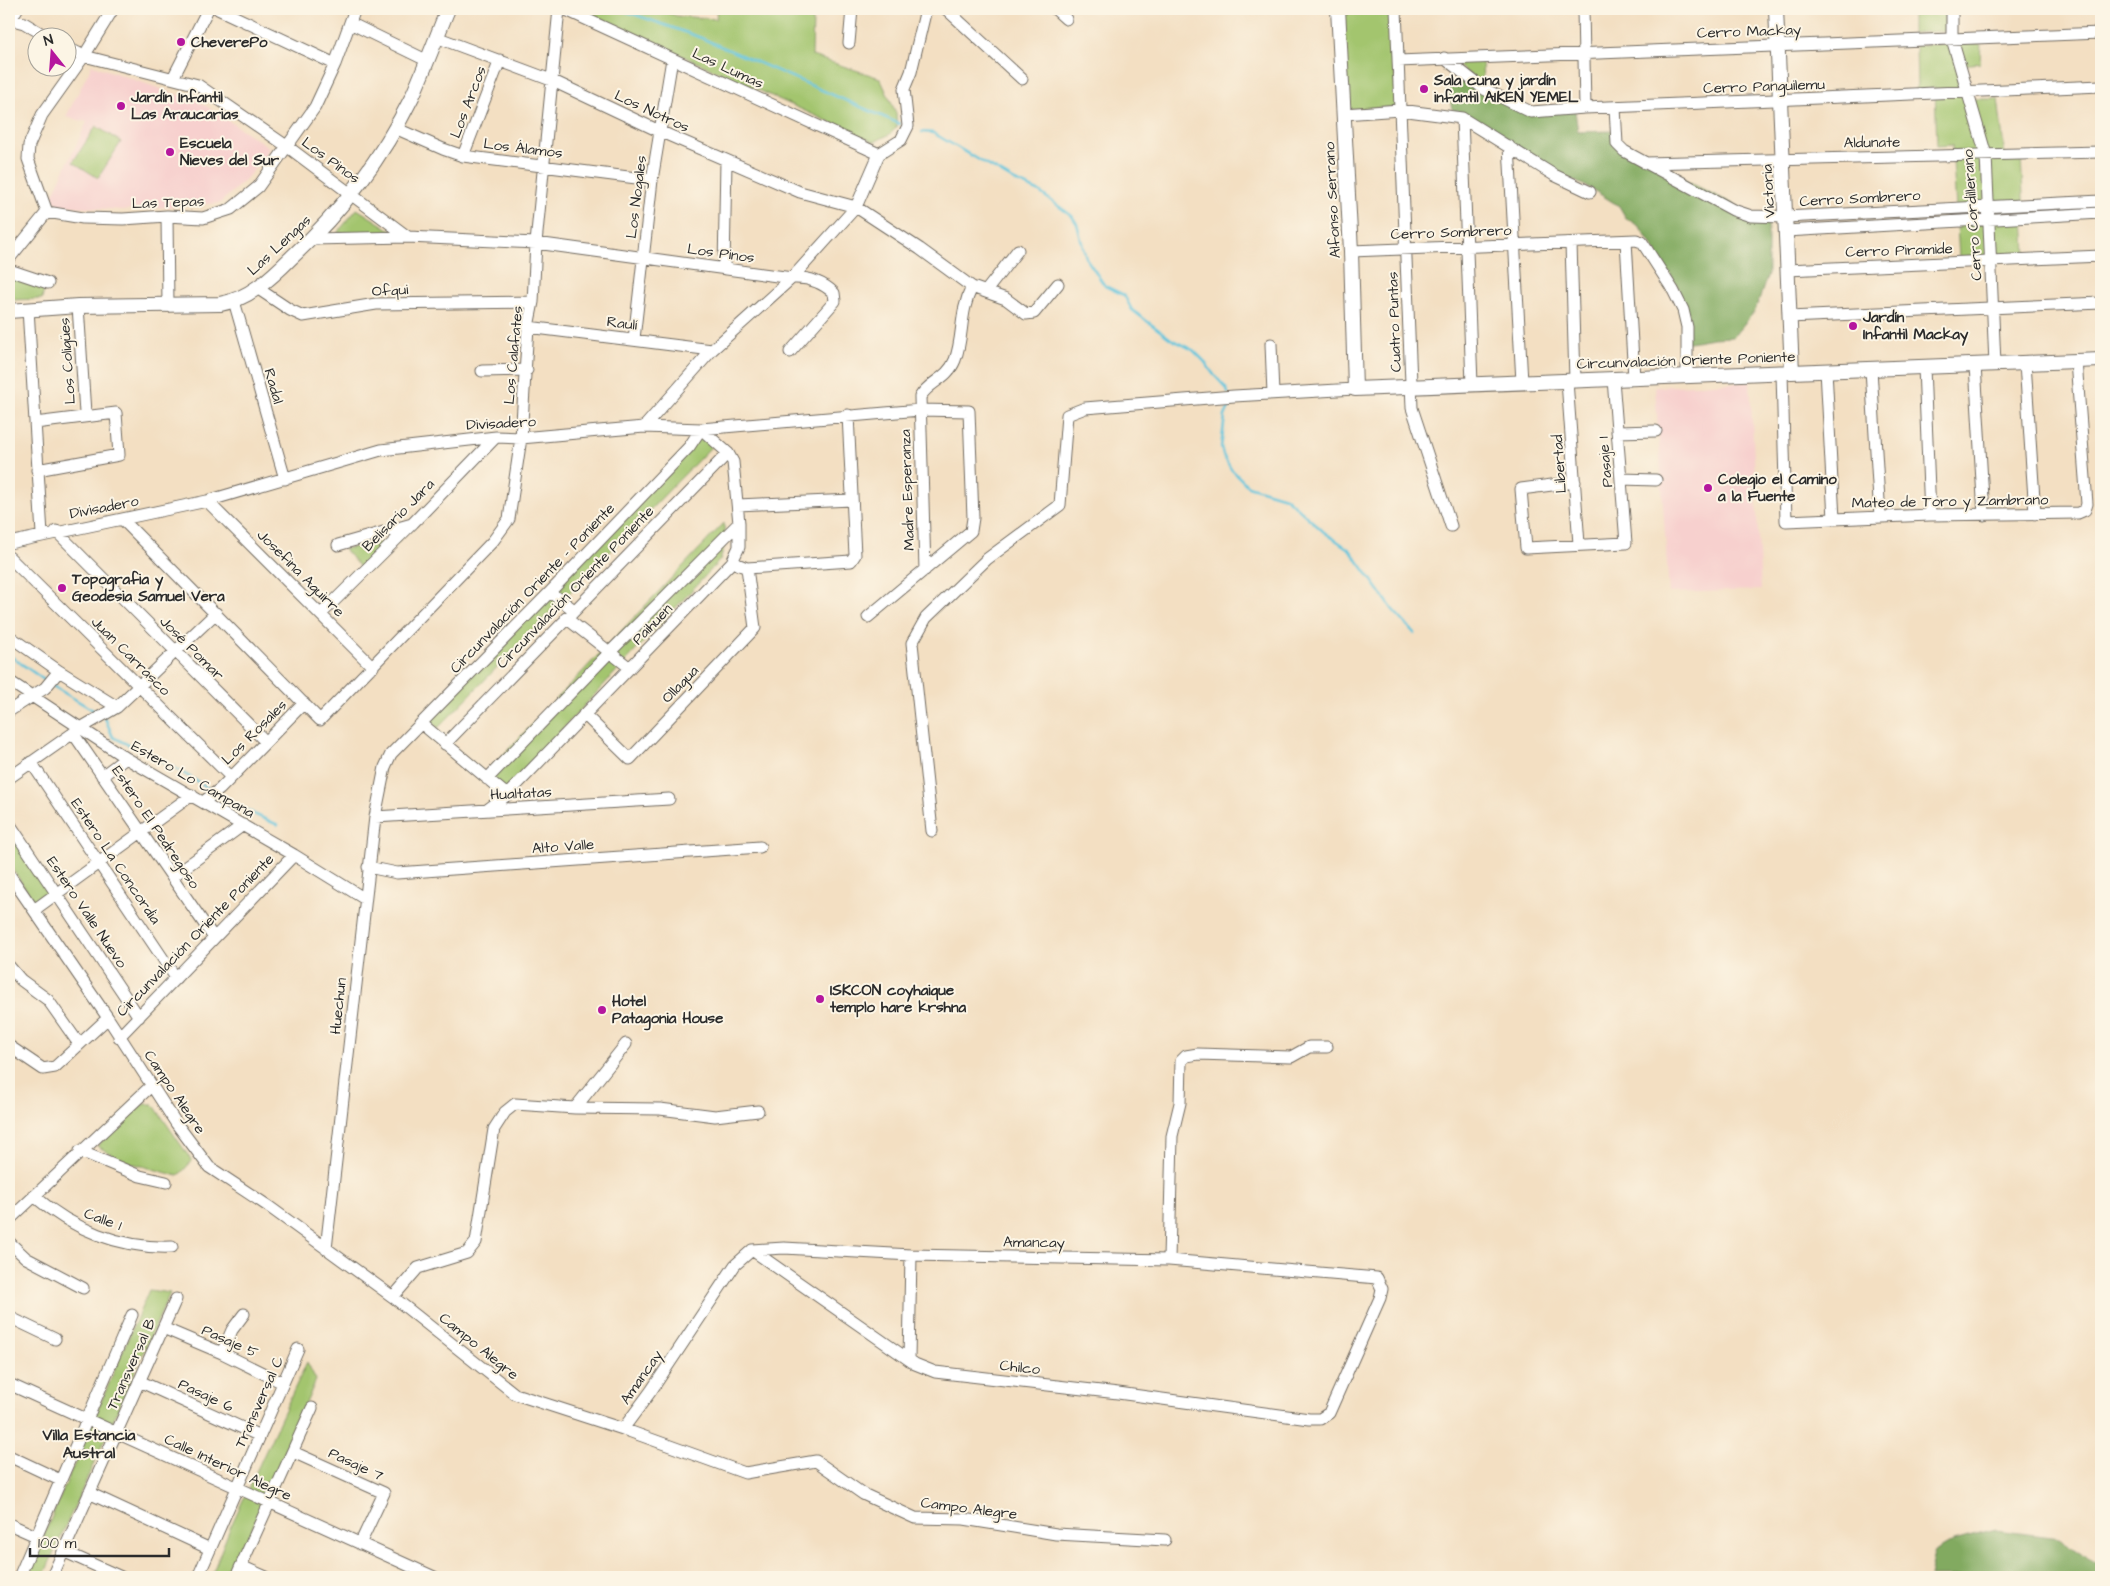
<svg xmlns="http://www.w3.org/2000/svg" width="2110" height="1586" font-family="'Architects Daughter',sans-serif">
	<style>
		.built { fill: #f7d0ce }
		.green { fill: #a3c56e; stroke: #67784c }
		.forest { fill: #82aa61; stroke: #566a46 }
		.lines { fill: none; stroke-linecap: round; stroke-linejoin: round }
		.stream { stroke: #5ec3dc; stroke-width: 2.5 }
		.minor-casing { stroke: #716a60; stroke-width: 13 }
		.tertiary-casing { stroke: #716a60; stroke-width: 16 }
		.minor { stroke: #fff; stroke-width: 11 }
		.tertiary { stroke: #fff; stroke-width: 14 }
		.poi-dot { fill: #b5179e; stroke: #fcf5e5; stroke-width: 2 }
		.labels { text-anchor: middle; stroke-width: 4; stroke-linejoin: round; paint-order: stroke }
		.street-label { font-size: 15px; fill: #2b2b2b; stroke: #fcf5e5 }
		.poi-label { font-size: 15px; font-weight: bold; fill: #2b2b2b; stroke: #fcf5e5; text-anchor: start }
		.neighbourhood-label { font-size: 16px; font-weight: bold; fill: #2b2b2b; stroke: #fcf5e5 }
	</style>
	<rect width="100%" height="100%" fill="#fcf5e5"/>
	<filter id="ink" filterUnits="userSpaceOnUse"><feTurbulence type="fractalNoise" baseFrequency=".02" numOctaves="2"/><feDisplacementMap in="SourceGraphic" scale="10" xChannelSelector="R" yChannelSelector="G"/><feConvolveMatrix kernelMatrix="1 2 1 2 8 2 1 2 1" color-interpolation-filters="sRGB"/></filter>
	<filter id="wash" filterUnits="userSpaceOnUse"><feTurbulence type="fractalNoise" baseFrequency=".0096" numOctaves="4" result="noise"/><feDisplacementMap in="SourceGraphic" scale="20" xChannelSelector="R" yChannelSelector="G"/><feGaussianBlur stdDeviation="1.12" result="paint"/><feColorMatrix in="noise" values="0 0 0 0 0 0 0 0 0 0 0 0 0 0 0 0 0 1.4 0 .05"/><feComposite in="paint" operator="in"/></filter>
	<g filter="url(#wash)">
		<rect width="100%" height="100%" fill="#f3dfc2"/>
		<path class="built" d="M92,65L178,95L195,99L269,147L265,157L244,181L220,203L122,210L58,205L51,198L87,122L66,117Z
			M1750,382L1761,590L1669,593L1655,387Z"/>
		<path class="green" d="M578,9H657L677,16L716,19L717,9H749L813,17L812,56L880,78L896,113L897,127L890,134L874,142Z
			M1341,9H1392L1396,107L1348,109Z
			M1912,9H1944L1945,31L1912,33Z
			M1981,43L1980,63L1961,65L1972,99H1998L2005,157H2021L2026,254L1959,257L1952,145L1937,146L1935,88L1917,90L1916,45Z
			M1482,59L1483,85L1451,60Z
			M96,126L121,142L98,178L73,162Z
			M357,209L397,234L337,233Z
			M9,273L45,286L42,299L9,300Z
			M700,434L711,447L438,728L425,717Z
			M724,523L725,544L720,560L503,793L484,775Z
			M401,539L365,573L344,549Z
			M9,831L51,891L36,904L9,864Z
			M143,1104H153L192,1161L178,1176L124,1161L97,1146Z
			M149,1290L170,1293L43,1577H29L41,1542Z
			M307,1362L316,1380L231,1577H211L230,1528Z"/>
		<path class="forest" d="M1466,80L1528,113L1575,111L1578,132L1613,131L1615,146L1768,221V274L1755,311L1733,337L1713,338L1684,343L1678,287L1640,227L1626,218L1619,206L1590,188L1547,169L1452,109L1446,81Z
			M1996,1530L2059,1538L2101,1566V1577H1929L1934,1552L1953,1541Z"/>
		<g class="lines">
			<path class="stream" d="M619,9L699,37L900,124
				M922,132L933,133L1015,181L1038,191L1072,216L1077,224L1086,258L1105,286L1124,295L1132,310L1171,339L1193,350L1204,361L1214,375L1227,389L1228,393
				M1230,401V405L1225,416L1221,447L1223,455L1231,469L1248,486L1285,497L1324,532L1350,550L1393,610L1414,633
				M9,655L47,682
				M51,685L98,713
				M105,718L113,737L173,767L213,791
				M219,795L256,815L278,825"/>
		</g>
	</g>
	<g filter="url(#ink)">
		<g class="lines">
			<defs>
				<path id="minor" d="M218,9L335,64
					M564,9L879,154
					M946,9L1022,79
					M1055,9L1066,19
					M1396,9L1412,408L1451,526
					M1583,9L1585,108
					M1952,9V39L1986,155L1995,364
					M9,19L24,23L49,38
					M9,22L17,9
					M350,23L426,60
					M436,37L551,80L659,131L800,192L856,207L920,249L972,287L1006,299L1026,314L1034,313L1058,284
					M849,43L852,9
					M68,48L84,56L198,85L288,147L408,237L536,243L792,278C808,277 822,282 834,293L835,301L790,352
					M1444,58L1484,89L1531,112L1585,108L2101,86
					M1398,61L2101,33
					M173,78L208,9
					M1615,107L1617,144L1624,151L1733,210L1751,216L1785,217L2101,201
					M1344,114L1400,110L1462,118L1554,175L1590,192
					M1462,118L1472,384
					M395,128L443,149L463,156L652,180
					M1509,146L1522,382
					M879,154L901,140L908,126L904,89L911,72L926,9
					M463,156L500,60
					M1645,163L2101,152
					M47,212L83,218L123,219L167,216L203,218L231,209L258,187L315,107L335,64L355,9
					M47,212L28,159L29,145L42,115L84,56L113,9
					M167,216L168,306
					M1786,231L2101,213
					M312,239L408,237
					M1626,241L1634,378
					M1571,243L1575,380
					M1351,251L1636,240L1642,242L1673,290L1683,310L1687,327V376
					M9,259L47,212
					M724,268L726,161
					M9,270L48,283
					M1787,270L2101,256
					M257,288L290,310L303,316L376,304L533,302
					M986,291L1018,250
					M234,301L285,479
					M78,306L85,413
					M28,309L42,534
					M1789,317L2101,303
					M528,327L712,350
					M634,339L652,180L672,59
					M1271,344L1273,394
					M2025,363L2035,514
					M1975,365L1984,515
					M1924,367L1930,515
					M1871,369L1880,517
					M1826,370L1834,519
					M482,371L527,370
					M1782,373L1786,521L1930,515L2078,513L2085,510L2087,504L2076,361
					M1567,381L1579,544
					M35,423L116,413L119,455L37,470
					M644,427L712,350L792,278L856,207L879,154
					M1617,432L1656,431
					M1621,479L1656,480
					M1575,482L1521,489L1526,548L1626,543L1613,379
					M207,501L373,667
					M738,505L852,500
					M122,519L320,720L493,541L509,519L521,438L528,327L533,302L536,243L559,9
					M56,531L266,742
					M9,543L207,501L381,450L496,437L521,438L644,427L701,429L920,410L969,411L973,518L971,531L868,617
					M338,545L412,524
					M9,557L231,777
					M732,562L747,568L851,561L855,555L848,415
					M925,570L920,397C929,381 947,380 955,360C964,336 959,313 972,287
					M550,592L574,610
					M321,614L413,523L496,437
					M566,618L630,668
					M9,636L59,671L45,688L9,711
					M59,671L117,707
					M9,681L126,758L294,855L365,899
					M584,714L630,759L755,628L747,568
					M422,724L507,795
					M73,733L214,938
					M445,744L728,453
					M31,762L176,978
					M102,776L126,758
					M9,778L79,729L117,707L216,613
					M487,779L609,653L739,523
					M203,802L220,789L304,703
					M375,817L669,799
					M9,823L139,1017
					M932,831L912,643L926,618L987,559L1060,505L1067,415L1085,408L1234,396L1355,389
					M368,867L397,873L760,847
					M9,874L108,1018L176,1123L209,1167L268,1206L393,1297L515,1394L623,1429L745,1473L816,1461L863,1494L915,1518L964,1519L1056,1534L1165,1540
					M172,877L243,825
					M34,910L192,795
					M9,966L21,980L48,1000L79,1044
					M119,1037L294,855
					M9,1046L43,1069L55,1067L108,1018
					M575,1108L660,1109L715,1116L758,1111
					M80,1151L140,1176L166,1182
					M34,1196C72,1229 121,1249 172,1247
					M9,1220L151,1086
					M9,1242L26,1258L83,1288
					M326,1249L375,817L385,767L391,754L550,592L689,447L701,429L728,453L733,462L739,523V547L732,562L507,795L487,810
					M1169,1260L1172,1136L1180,1103L1181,1061L1186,1056L1198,1054L1291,1057L1309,1047H1327
					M393,1297L418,1268L467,1253L476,1242L494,1129L505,1112L515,1104L575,1108L626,1044
					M9,1317L55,1339
					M163,1328L222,1353L283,1383
					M222,1353L232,1330L244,1314
					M909,1360L911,1255
					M139,1381L260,1436
					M9,1384L434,1577
					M623,1429L651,1391L735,1265L752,1250L784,1248L911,1255L1169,1260L1377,1278L1382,1289L1380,1298L1329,1413L1320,1419H1309L1118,1393L935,1372L915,1364L752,1250
					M293,1452L384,1493L360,1544
					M9,1456L60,1480
					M89,1493L210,1549
					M9,1524L36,1536
					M63,1551L121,1577
					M241,1566L266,1577
					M19,1577L132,1315
					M52,1577L176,1299
					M198,1577L298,1349
					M236,1577L312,1408"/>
				<path id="tertiary" d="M1338,9L1351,251L1355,389L2101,360
					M1776,9L1792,372
					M9,311L78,306L220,304C249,299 271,278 292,257C342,211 382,158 412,97C425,68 436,38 448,9"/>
			</defs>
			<use href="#minor" class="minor-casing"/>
			<use href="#tertiary" class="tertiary-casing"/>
			<use href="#minor" class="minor"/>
			<use href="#tertiary" class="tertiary"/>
		</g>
	</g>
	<g class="poi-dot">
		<circle cx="181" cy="42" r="5"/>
		<circle cx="1424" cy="89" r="5"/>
		<circle cx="121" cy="106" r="5"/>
		<circle cx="170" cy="152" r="5"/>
		<circle cx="1853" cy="326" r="5"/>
		<circle cx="1708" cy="488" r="5"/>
		<circle cx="62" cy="588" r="5"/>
		<circle cx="820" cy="999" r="5"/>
		<circle cx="602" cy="1010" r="5"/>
	</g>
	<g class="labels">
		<g class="street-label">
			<text transform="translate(1749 31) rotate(-2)" y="5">Cerro Mackay</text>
			<text transform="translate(728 68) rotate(25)" y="5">Las Lumas</text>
			<text transform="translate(1764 86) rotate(-2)" y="5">Cerro Panguilemu</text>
			<text transform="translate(468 102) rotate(-69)" y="5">Los Arcos</text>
			<text transform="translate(652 111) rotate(25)" y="5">Los Notros</text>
			<text transform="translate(1872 142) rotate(-1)" y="5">Aldunate</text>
			<text transform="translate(523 148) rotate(7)" y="5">Los Álamos</text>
			<text transform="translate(331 160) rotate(36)" y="5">Los Pinos</text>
			<text transform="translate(1768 191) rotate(-93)" y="5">Victoria</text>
			<text transform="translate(636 197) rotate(-83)" y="5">Los Nogales</text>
			<text transform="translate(1860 198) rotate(-3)" y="5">Cerro Sombrero</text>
			<text transform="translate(1332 200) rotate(-93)" y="5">Alfonso Serrano</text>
			<text transform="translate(168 202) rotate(-2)" y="5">Las Tepas</text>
			<text transform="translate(1972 215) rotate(-94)" y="5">Cerro Cordillerano</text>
			<text transform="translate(1451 232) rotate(-2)" y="5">Cerro Sombrero</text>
			<text transform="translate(279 245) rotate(-43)" y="5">Las Lengas</text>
			<text transform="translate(1899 250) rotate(-2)" y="5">Cerro Piramide</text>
			<text transform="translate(721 253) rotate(8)" y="5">Los Pinos</text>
			<text transform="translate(390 290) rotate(-3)" y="5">Ofqui</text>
			<text transform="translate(1394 322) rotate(-92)" y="5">Cuatro Puntas</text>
			<text transform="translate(622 323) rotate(7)" y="5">Raulí</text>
			<text transform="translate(513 355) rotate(-85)" y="5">Los Calafates</text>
			<text transform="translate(1686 360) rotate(-2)" y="5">Circunvalación Oriente Poniente</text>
			<text transform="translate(67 361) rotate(-94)" y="5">Los Coligües</text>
			<text transform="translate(274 386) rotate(74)" y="5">Radal</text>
			<text transform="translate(501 423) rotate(-3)" y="5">Divisadero</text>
			<text transform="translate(1605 462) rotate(-95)" y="5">Pasaje 1</text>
			<text transform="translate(1559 464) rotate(-94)" y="5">Libertad</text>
			<text transform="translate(907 490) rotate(-92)" y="5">Madre Esperanza</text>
			<text transform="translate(1950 501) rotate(-1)" y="5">Mateo de Toro y Zambrano</text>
			<text transform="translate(104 507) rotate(-11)" y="5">Divisadero</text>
			<text transform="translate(398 515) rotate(-45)" y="5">Belisario Jara</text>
			<text transform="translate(301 573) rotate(45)" y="5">Josefina Aguirre</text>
			<text transform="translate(575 587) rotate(-46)" y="5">Circunvalación Oriente Poniente</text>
			<text transform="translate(532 588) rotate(-46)" y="5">Circunvalación Oriente - Poniente</text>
			<text transform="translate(652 624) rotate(-46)" y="5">Paihuen</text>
			<text transform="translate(192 648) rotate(45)" y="5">José Pomar</text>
			<text transform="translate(131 656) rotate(45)" y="5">Juan Carrasco</text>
			<text transform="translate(680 684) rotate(-46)" y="5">Ollagua</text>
			<text transform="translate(254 732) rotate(-45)" y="5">Los Rosales</text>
			<text transform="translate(193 779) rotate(30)" y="5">Estero Lo Campana</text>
			<text transform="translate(521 793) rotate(-3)" y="5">Hualtatas</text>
			<text transform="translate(156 827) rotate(56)" y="5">Estero El Pedregoso</text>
			<text transform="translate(563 846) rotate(-4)" y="5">Alto Valle</text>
			<text transform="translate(116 861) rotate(56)" y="5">Estero La Concordia</text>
			<text transform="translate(87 912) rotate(56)" y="5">Estero Valle Nuevo</text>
			<text transform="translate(195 935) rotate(-46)" y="5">Circunvalación Oriente Poniente</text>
			<text transform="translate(338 1006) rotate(-84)" y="5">Huechun</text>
			<text transform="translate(175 1092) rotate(56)" y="5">Campo Alegre</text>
			<text transform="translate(103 1219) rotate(20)" y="5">Calle 1</text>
			<text transform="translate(1034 1242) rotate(1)" y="5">Amancay</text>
			<text transform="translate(230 1341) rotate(24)" y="5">Pasaje 5</text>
			<text transform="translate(479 1346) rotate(39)" y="5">Campo Alegre</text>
			<text transform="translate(131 1364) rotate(-66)" y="5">Transversal B</text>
			<text transform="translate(1020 1367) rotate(6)" y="5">Chilco</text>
			<text transform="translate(641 1377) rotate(-55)" y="5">Amancay</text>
			<text transform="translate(206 1395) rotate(25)" y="5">Pasaje 6</text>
			<text transform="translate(259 1402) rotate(-66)" y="5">Transversal C</text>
			<text transform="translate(356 1464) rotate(25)" y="5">Pasaje 7</text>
			<text transform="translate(228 1467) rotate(25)" y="5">Calle Interior Alegre</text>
			<text transform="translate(969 1508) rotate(7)" y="5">Campo Alegre</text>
		</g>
		<g class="poi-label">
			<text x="191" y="47">CheverePo</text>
			<text x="1434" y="85">Sala cuna y jardín<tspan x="1434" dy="17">infantil AIKEN YEMEL</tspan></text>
			<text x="131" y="102">Jardín Infantil<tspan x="131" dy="17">Las Araucarias</tspan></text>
			<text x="180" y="148">Escuela<tspan x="180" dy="17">Nieves del Sur</tspan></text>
			<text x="1863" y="322">Jardín<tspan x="1863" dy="17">Infantil Mackay</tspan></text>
			<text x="1718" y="484">Colegio el Camino<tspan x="1718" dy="17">a la Fuente</tspan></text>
			<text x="72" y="584">Topografia y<tspan x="72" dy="17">Geodesia Samuel Vera</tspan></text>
			<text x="830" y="995">ISKCON coyhaique<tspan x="830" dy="17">templo hare krshna</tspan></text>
			<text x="612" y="1006">Hotel<tspan x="612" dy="17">Patagonia House</tspan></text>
		</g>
		<g class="neighbourhood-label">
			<text x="89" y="1440">Villa Estancia<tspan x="89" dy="18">Austral</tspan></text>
		</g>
	</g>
	<rect width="2110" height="1586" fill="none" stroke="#fcf5e5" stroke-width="30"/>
	<g transform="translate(52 52) rotate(343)"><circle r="24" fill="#fcf5e5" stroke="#a8a49b"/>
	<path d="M0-4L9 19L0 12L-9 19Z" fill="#b5179e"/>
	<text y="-8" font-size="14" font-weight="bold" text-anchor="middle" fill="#2b2b2b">N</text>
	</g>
	<path d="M30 1548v8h139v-8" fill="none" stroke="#2b2b2b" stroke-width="2.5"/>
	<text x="38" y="1548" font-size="15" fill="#2b2b2b" stroke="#fcf5e5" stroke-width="4" paint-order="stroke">100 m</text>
</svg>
